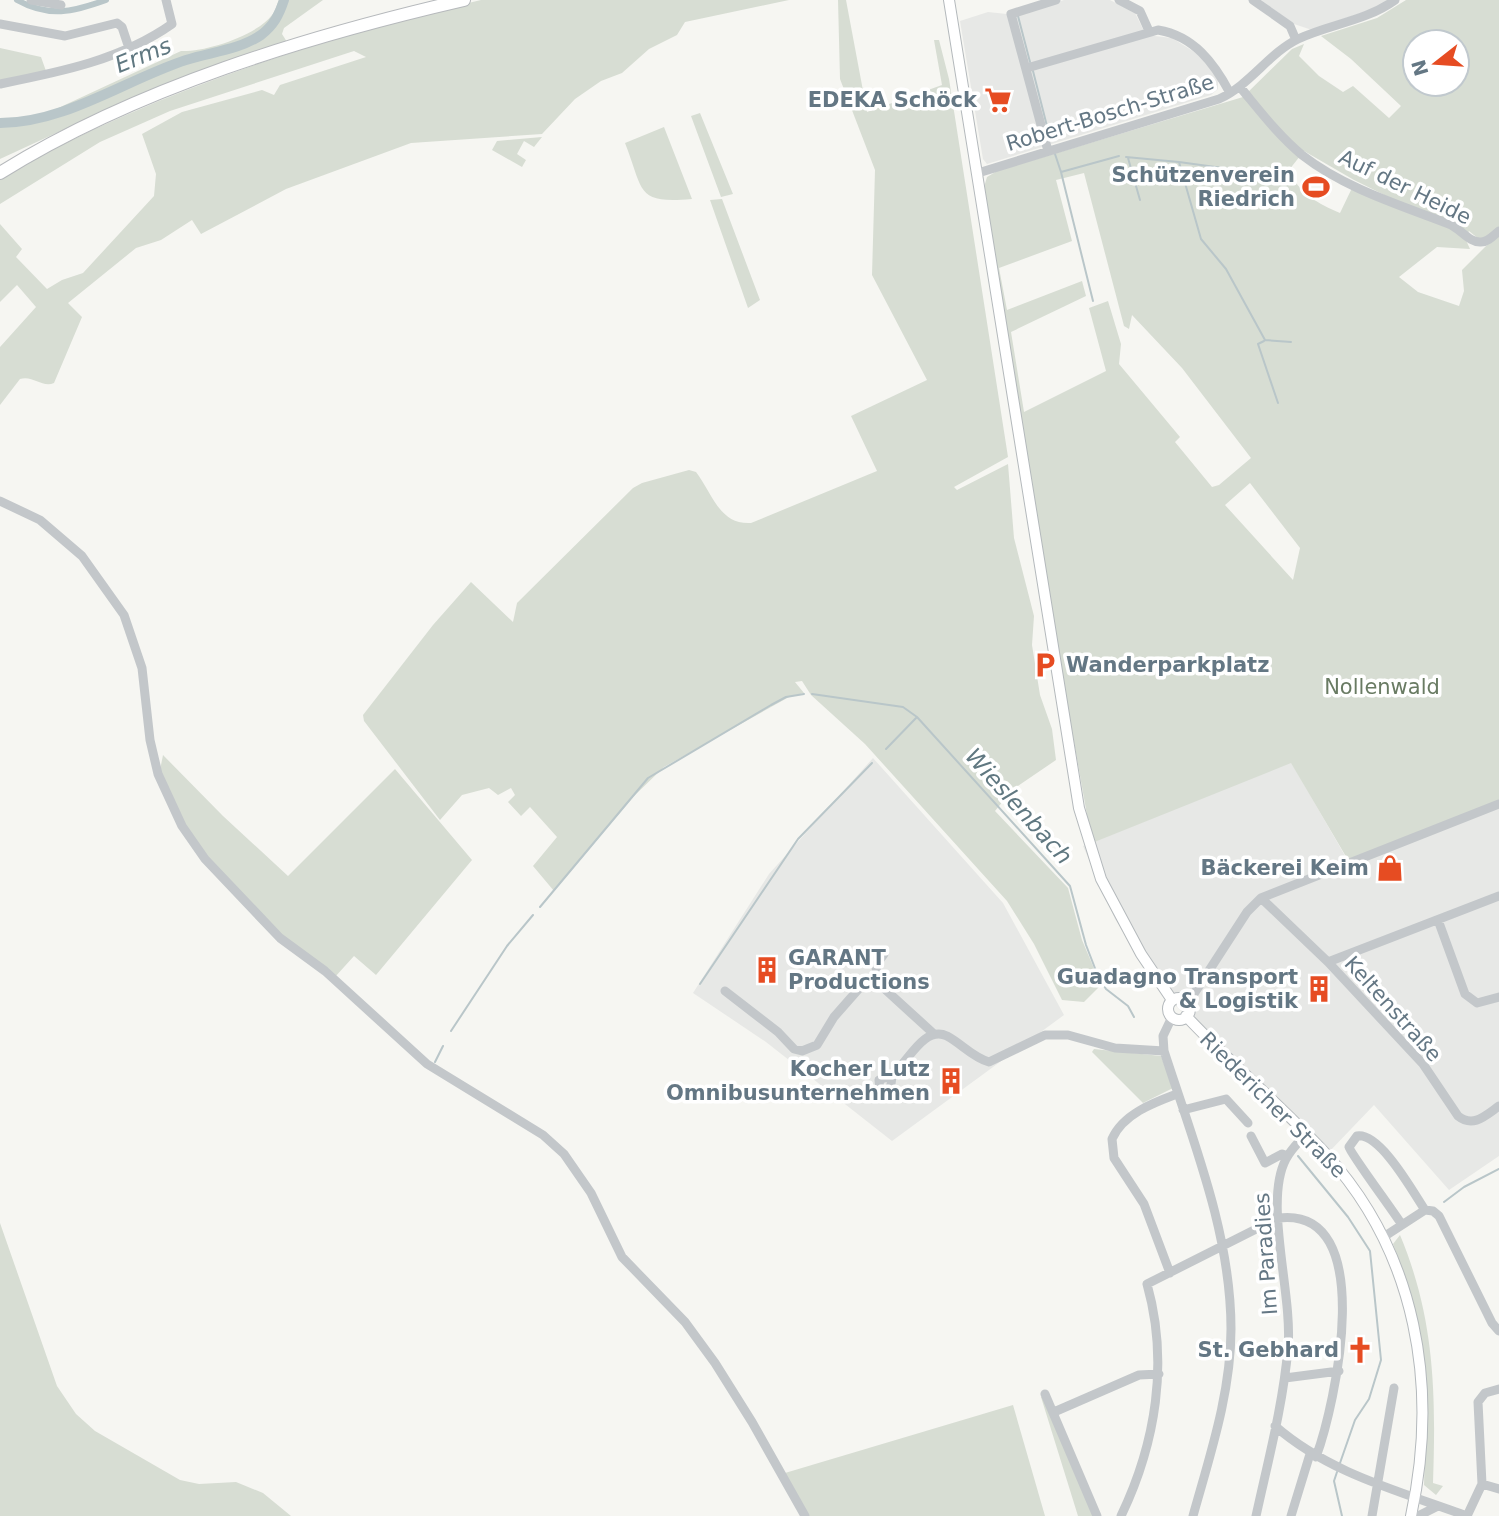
<svg xmlns="http://www.w3.org/2000/svg" width="1499" height="1516" font-family="'DejaVu Sans',sans-serif">
	<style>
		.built { fill: #e7e8e6 }
		.green { fill: #d7ddd3; fill-rule: evenodd }
		.lines { fill: none; stroke-linecap: round; stroke-linejoin: round }
		.stream { stroke: #b9c6c9; stroke-width: 2 }
		.canal { stroke: #b9c6c9; stroke-width: 6 }
		.river { stroke: #b9c6c9; stroke-width: 10 }
		.major-casing { stroke: #b4b9bc; stroke-width: 12 }
		.highway-casing { stroke: #b6b9bc; stroke-width: 14 }
		.minor { stroke: #c3c7ca; stroke-width: 9 }
		.major { stroke: #fff; stroke-width: 10 }
		.highway { stroke: #fff; stroke-width: 12 }
		.labels { text-anchor: middle; stroke-width: 7; stroke-linejoin: round; paint-order: stroke }
		.poi-label { font-size: 21px; font-weight: bold; fill: #647784; stroke: #fff; text-anchor: end }
		.street-label { font-size: 21px; fill: #647784; stroke: #fff }
		.park-label { font-size: 21px; fill: #697b63; stroke: #fff }
		.water-label { font-size: 23px; font-style: italic; fill: #607881; stroke: #fff }
	</style>
	<rect width="100%" height="100%" fill="#f6f6f2"/>
	<path class="built" d="M1064,0H1110L1135,13L1146,35L1172,38L1196,53L1211,66L1218,79V89L1211,95L987,164L983,159L960,21L988,12L1016,15Z
		M1261,0H1388L1380,6L1312,30L1294,24Z
		M873,758L1003,903L1064,1015L892,1141L766,1042L693,993L769,874Z
		M1291,762L1348,861L1499,801V1156L1449,1190L1374,1105L1329,1152L1253,1083L1172,1002L1115,919L1083,846Z"/>
	<path class="green" d="M279,0H323L284,28L282,34L287,42L80,122L0,159V123H26L181,51C205,52 256,36 272,15C275,12 277,4 279,0Z
		M481,0H789L685,22L677,35L649,49L622,73L601,81L575,99L542,134L411,143L286,189L201,234L192,220L161,240L136,248L68,303L82,317L54,383C42,388 33,375 20,379L0,405V347L36,307L17,285L0,302V224L22,249L16,257L47,289L62,280L83,273L154,196L156,174L142,134L182,112L262,90L274,95L280,85L366,57L354,51L170,111L100,142L0,204V177C152,93 313,40 481,0Z
		M838,0H846L867,112L942,85L934,40H939L949,79L1008,457L954,487L957,490L1008,464L1014,538L1034,616L1032,645L1040,695L1052,729L1056,760L1012,790L995,811L1068,888L1082,940L1101,985L1084,1002L1062,1000L1034,944L1007,901L865,744L811,695L802,681L795,682L804,693L789,697L664,767L634,796L554,891L533,866L557,837L530,807L521,816L508,802L515,795L511,788L498,795L489,788L462,795L440,820L364,721L363,715L433,625L471,582L513,622L517,603L633,488L642,483L689,470L696,472C713,495 720,525 751,523L877,471L851,416L927,380L872,275L875,170L840,79Z
		M1406,0H1499V229L1480,240L1469,231L1465,238L1470,249L1437,247L1399,277L1418,292L1459,306L1464,291L1462,270L1499,233V800L1348,860L1291,763L1092,843L1047,590L984,187L987,177L997,171L1243,97L1292,49L1304,44L1299,56L1319,76L1343,92L1353,86L1389,118L1401,106L1351,59L1321,36L1377,18ZM1415,42H1457V84H1415ZM1304,151L1354,180L1437,221L1352,188L1340,213C1319,204 1298,193 1289,170ZM1084,173L1124,326L1129,329L1132,315L1182,368L1251,458L1219,485L1212,487L1175,442L1180,437L1119,364L1121,344L1108,301L1089,308L1106,371L1024,412L1011,332L1086,296L1082,281L1007,310L999,268L1072,241L1056,180ZM1250,483L1300,548L1293,580L1225,505Z
		M0,48L41,57L46,71L0,81Z
		M700,113L733,194L721,197L691,116Z
		M664,127L692,199C635,204 644,191 625,143Z
		M542,137L534,147L524,141L517,154L526,160L522,167L492,150L497,141Z
		M722,199L760,300L748,308L710,200Z
		M163,755L223,816L288,876L395,769L472,860L376,975L354,956L335,977L282,935L205,856L189,835L160,770Z
		M1094,1049L1161,1056L1173,1088L1143,1103L1092,1052Z
		M0,1223L57,1386L76,1414L95,1431L180,1480L199,1484L236,1482L263,1493L291,1516H0Z
		M1400,1235C1435,1319 1436,1394 1433,1483L1443,1486L1436,1495L1424,1485L1427,1382L1421,1337L1408,1284L1393,1244Z
		M1041,1397H1043L1096,1516H1078Z
		M1013,1405L1045,1516H808L785,1473Z"/>
	<g class="lines">
		<path class="stream" d="M1018,16L1030,62
			M1033,71L1049,134
			M1055,154L1061,172L1119,156
			M1126,157L1179,162L1201,239L1226,269L1265,340L1291,342
			M1128,158L1140,200
			M1179,162L1230,169
			M1061,172L1093,301
			M1264,341L1258,344L1278,403
			M812,694L903,707L917,717L1070,886L1086,945L1098,976L1106,989L1128,1006L1134,1017
			M886,749L917,717
			M540,907L648,778L771,705L786,697L804,694
			M700,984L798,839L872,763
			M451,1031L507,946L533,915
			M435,1062L443,1046
			M1298,1156L1348,1217L1370,1251L1381,1360L1369,1399L1355,1420L1340,1463
			M1444,1202L1464,1187L1499,1169
			M1337,1472L1334,1481L1342,1516"/>
		<path class="canal" d="M17,0C49,18 73,12 106,0"/>
		<path class="river" d="M0,123C65,123 125,80 186,60C211,52 239,50 261,35C274,25 279,15 284,0"/>
		<defs>
			<path id="major" d="M949,0L1079,808L1101,879L1141,954L1172,1000
				M1168 1009a11 11 0 1 1 22 0a11 11 0 1 1-22 0Z
				M1186,1016C1231,1064 1282,1106 1326,1154C1417,1254 1439,1387 1411,1516"/>
			<path id="highway" d="M0,173C136,88 308,36 464,0"/>
		</defs>
		<use href="#major" class="major-casing"/>
		<use href="#highway" class="highway-casing"/>
		<path class="minor" d="M31,0L61,5
			M1119,0L1140,11L1149,31
			M1253,0L1290,26L1296,40
			M0,24L65,36L117,23L122,27L129,48
			M1027,68L1158,30C1194,36 1214,63 1230,93
			M0,84C60,72 121,60 172,24L166,0
			M1240,87C1260,111 1278,135 1302,155C1344,188 1400,205 1449,224C1460,228 1469,243 1481,242C1488,242 1494,235 1499,231
			M1048,151L1011,14L1056,0
			M978,173L1219,99C1250,85 1269,53 1298,39C1330,24 1366,21 1395,0
			M0,501L40,520L82,556L124,615L142,668L150,740L158,774L182,826L205,859L280,938L325,971L427,1064L543,1135L564,1154L591,1193L622,1257L685,1322L715,1363L752,1422L805,1516
			M1261,898L1328,962L1423,1064L1458,1116C1473,1128 1485,1116 1499,1106
			M1438,920L1465,994L1477,1003L1499,997
			M884,954L876,965L877,982L934,1034
			M1328,962L1499,896
			M725,991L778,1032L794,1049L802,1051L817,1045L834,1017L863,984L875,976
			M1188,1003L1247,912L1261,898L1499,804
			M1172,1017L1163,1036L1164,1051C1193,1141 1231,1234 1231,1329C1231,1393 1210,1455 1193,1516
			M892,1076L890,1092H880L879,1080C883,1078 889,1077 893,1074C908,1062 924,1025 947,1036C962,1044 972,1057 989,1062L1045,1035H1068L1115,1048L1164,1051
			M1183,1110L1226,1099L1248,1123
			M1251,1136L1265,1163L1282,1154L1287,1156
			M1425,1210L1433,1211L1439,1216L1492,1323L1499,1331
			M1402,1225C1394,1212 1350,1153 1349,1147L1357,1136C1380,1132 1413,1192 1425,1210
			M1385,1236L1425,1210
			M1170,1273L1144,1204L1114,1158L1112,1139C1123,1114 1153,1103 1177,1094
			M1285,1378L1339,1371
			M1045,1394L1097,1516
			M1054,1412L1139,1375L1159,1374
			M1275,1426C1330,1474 1400,1491 1467,1516
			M1482,1484L1499,1489
			M1121,1516C1156,1443 1169,1362 1147,1284L1278,1218C1380,1205 1335,1406 1316,1457
			M1256,1516C1268,1461 1283,1405 1288,1348C1293,1294 1263,1202 1286,1159C1291,1149 1299,1142 1306,1134
			M1291,1516L1310,1454
			M1372,1516L1394,1388
			M1418,1516L1438,1506
			M1467,1516L1482,1484L1478,1402L1485,1393L1499,1389"/>
		<use href="#major" class="major"/>
		<use href="#highway" class="highway"/>
	</g>
	<defs>
		<symbol id="supermarket-bare" viewBox="-9 -9 18 18"><path d="M-6-5.5h2.5l.6 2H6L4.5 2H-2.5L-4.4-4H-6ZM-1.5 3.2a1.3 1.3 0 1 0 .1 0ZM3 3.2a1.3 1.3 0 1 0 .1 0Z" fill="#e64c22" stroke="#fff" stroke-width="2.5" paint-order="stroke"/></symbol>
		<symbol id="stadium-bare" viewBox="-9 -9 18 18"><path d="M0-5a6.5 5 0 1 0 0 10a6.5 5 0 1 0 0-10ZM-3.5-1.8h7v3.6h-7Z" fill="#e64c22" stroke="#fff" stroke-width="2.5" paint-order="stroke"/></symbol>
		<symbol id="parking-bare" viewBox="-9 -9 18 18"><path d="M-3.5-5.5H1a3.5 3.5 0 0 1 0 7H-1V5.5H-3.5ZM-1-3.4V-.6H.8a1.4 1.4 0 0 0 0-2.8Z" fill="#e64c22" stroke="#fff" stroke-width="2.5" paint-order="stroke"/></symbol>
		<symbol id="shop-bare" viewBox="-9 -9 18 18"><path d="M-5-2.5h2.3a2.7 3.5 0 0 1 5.4 0H5L5.5 6h-11ZM-1.5-2.5h3a1.5 2.3 0 0 0-3 0Z" fill="#e64c22" stroke="#fff" stroke-width="2.5" paint-order="stroke"/></symbol>
		<symbol id="building-bare" viewBox="-9 -9 18 18"><path d="M-4-6H4V6H1V3H-1V6H-4ZM-2.5-4.3h1.7v1.8h-1.7ZM.8-4.3h1.7v1.8H.8ZM-2.5-1h1.7V.8h-1.7ZM.8-1h1.7V.8H.8Z" fill="#e64c22" stroke="#fff" stroke-width="2.5" paint-order="stroke"/></symbol>
		<symbol id="church-bare" viewBox="-9 -9 18 18"><path d="M-1.2-6h2.4v3.5h3.3v2.4h-3.3V6h-2.4V-.1h-3.3v-2.4h3.3Z" fill="#e64c22" stroke="#fff" stroke-width="2.5" paint-order="stroke"/></symbol>
	</defs>
	<g fill-rule="evenodd">
		<use href="#supermarket-bare" x="979" y="81" width="38" height="38"/>
		<use href="#stadium-bare" x="1297" y="168" width="38" height="38"/>
		<use href="#parking-bare" x="1026" y="646" width="38" height="38"/>
		<use href="#shop-bare" x="1371" y="849" width="38" height="38"/>
		<use href="#building-bare" x="748" y="951" width="38" height="38"/>
		<use href="#building-bare" x="1300" y="970" width="38" height="38"/>
		<use href="#building-bare" x="932" y="1062" width="38" height="38"/>
		<use href="#church-bare" x="1341" y="1331" width="38" height="38"/>
	</g>
	<g class="labels">
		<g class="poi-label">
			<text x="977" y="107">EDEKA Schöck</text>
			<text x="1295" y="182">Schützenverein<tspan x="1295" dy="24">Riedrich</tspan></text>
			<text x="1066" y="672" text-anchor="start">Wanderparkplatz</text>
			<text x="1369" y="875">Bäckerei Keim</text>
			<text x="788" y="965" text-anchor="start">GARANT<tspan x="788" dy="24">Productions</tspan></text>
			<text x="1298" y="984">Guadagno Transport<tspan x="1298" dy="24">&amp; Logistik</tspan></text>
			<text x="930" y="1076">Kocher Lutz<tspan x="930" dy="24">Omnibusunternehmen</tspan></text>
			<text x="1339" y="1357">St. Gebhard</text>
		</g>
		<g class="street-label">
			<text transform="translate(1110 113) rotate(-17)" y="7">Robert-Bosch-Straße</text>
			<text transform="translate(1405 187) rotate(26)" y="7">Auf der Heide</text>
			<text transform="translate(1393 1009) rotate(48)" y="7">Keltenstraße</text>
			<text transform="translate(1273 1105) rotate(45)" y="7">Riedericher Straße</text>
			<text transform="translate(1266 1254) rotate(-94)" y="7">Im Paradies</text>
		</g>
		<g class="park-label">
			<text x="1382" y="694">Nollenwald</text>
		</g>
		<g class="water-label">
			<text transform="translate(143 55) rotate(-22)" y="8">Erms</text>
			<text transform="translate(1019 806) rotate(48)" y="8">Wieslenbach</text>
		</g>
	</g>
	<g transform="translate(1436 63) rotate(253)"><circle r="33" fill="#ffffff" stroke="#c1c9ce" stroke-width="2"/>
	<path d="M0-5L12 26L0 18L-12 26Z" fill="#e64c22"/>
	<text y="-10" font-size="19" font-weight="bold" text-anchor="middle" fill="#647784">N</text>
	</g>
</svg>
